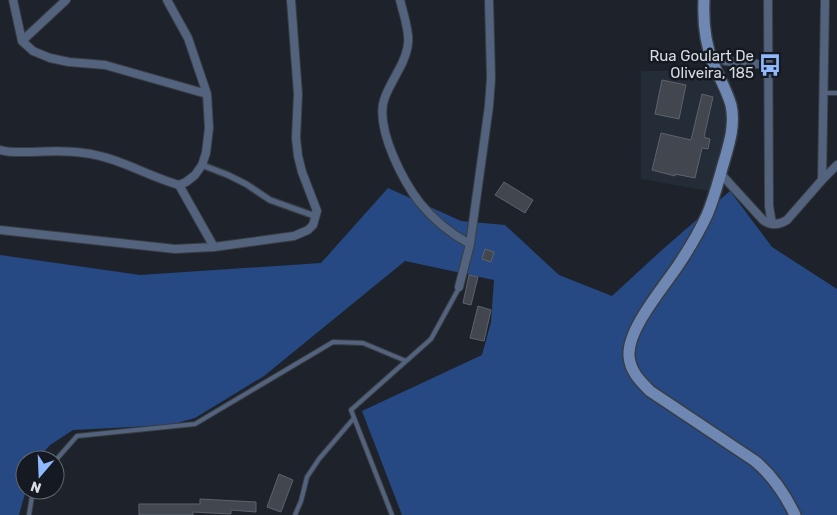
<svg xmlns="http://www.w3.org/2000/svg" width="837" height="515" font-family="Rubik,sans-serif">
	<style>
		.built { fill: #242c38 }
		.forest { fill: #264983 }
		.building { fill: #41464f; stroke: #5d626c }
		.lines { fill: none; stroke-linecap: round; stroke-linejoin: round }
		.service-casing { stroke: #383d45; stroke-width: 6 }
		.pedestrian-casing { stroke: #383d45; stroke-width: 8 }
		.minor-casing { stroke: #383d45; stroke-width: 10 }
		.secondary-casing { stroke: #383d45; stroke-width: 14 }
		.service { stroke: #53637e; stroke-width: 4 }
		.pedestrian { stroke: #53637e; stroke-width: 5.5 }
		.minor { stroke: #53637e; stroke-width: 8 }
		.secondary { stroke: #6e88b3; stroke-width: 11 }
		.labels { text-anchor: middle; stroke-width: 5; stroke-linejoin: round; paint-order: stroke }
		.poi-label { font-size: 15px; fill: #d9dce2; stroke: #151921; text-anchor: end }
	</style>
	<rect width="100%" height="100%" fill="#1e232b"/>
	<path class="built" d="M641,71H709L727,113L728,126L710,191L641,179Z"/>
	<path class="forest" d="M388,188L461,221L505,225L559,275L612,296L663,249L730,191L772,247L837,289V515H402L362,411L482,355L491,322L494,280L405,261L264,376L195,418L170,425L73,430L50,445L37,460H25V490H26L19,515H0V255L140,275L321,263Z"/>
	<path class="building" d="M662,80L686,85L679,119L655,114Z
		M702,94L713,97L704,137L710,139L708,149L702,148L695,178L675,174V176L652,170L661,133L691,140Z
		M504,182L533,200L525,213L495,195Z
		M485,249L494,252L491,262L482,259Z
		M469,275L478,277L471,305L463,303Z
		M478,306L491,310L484,341L470,338Z
		M279,474L293,480L281,512L267,507Z
		M200,499L256,502V512L231,510V514L193,512V515H139V504H200Z"/>
	<g class="lines">
		<defs>
			<path id="service" d="M824,93H837
				M55,461L77,436L195,424L333,342L363,343L406,361
				M29,515L33,490
				M295,515L301,501L307,477L319,459L354,418
				M392,515L351,410L431,339L459,288"/>
			<path id="pedestrian" d="M202,165L228,175L246,184L270,200L312,215L317,211"/>
			<path id="minor" d="M13,0L22,41L33,51L50,58L69,62L105,65L207,94
				M167,0L188,38L207,94L209,128L206,153L202,165L195,175L186,182L179,185L214,247
				M400,0C408,32 415,42 397,73C392,83 385,93 383,104C378,133 403,181 420,203C434,220 451,234 470,244
				M768,0L769,206L772,224
				M22,41L66,0
				M725,61L768,65
				M0,150C10,153 20,152 31,152C48,151 67,150 84,153C118,157 147,176 179,185
				M720,173L763,220C771,226 779,225 787,220L822,180L837,165
				M822,180L825,0
				M0,230L175,249L214,247L294,236L308,230L313,225L317,211L302,172L298,156L296,138L298,94L291,0
				M459,287L470,244L489,106L491,78L489,0"/>
			<path id="secondary" d="M704,0C703,21 705,43 713,63C719,77 727,91 731,105C736,128 727,150 721,172C717,186 713,201 707,215C699,232 689,249 679,264C664,287 627,329 629,356C630,371 640,381 650,391L755,461C773,476 785,494 795,515"/>
		</defs>
		<use href="#service" class="service-casing"/>
		<use href="#pedestrian" class="pedestrian-casing"/>
		<use href="#minor" class="minor-casing"/>
		<use href="#secondary" class="secondary-casing"/>
		<use href="#service" class="service"/>
		<use href="#pedestrian" class="pedestrian"/>
		<use href="#minor" class="minor"/>
		<use href="#secondary" class="secondary"/>
	</g>
	<defs>
		<symbol id="bus-bare" viewBox="-9 -9 18 18"><path d="M-5-6H5V4H4V6H2V4H-2V6H-4V4H-5ZM-3.5-4V0h7V-4ZM-3.5 1.2v1.5H-2V1.2ZM2 1.2v1.5H3.5V1.2Z" fill="#8fb8fd" stroke="#151921" stroke-width="2.5" paint-order="stroke"/></symbol>
	</defs>
	<g fill-rule="evenodd">
		<use href="#bus-bare" x="754" y="49" width="32" height="32"/>
	</g>
	<g class="labels">
		<g class="poi-label">
			<text x="754" y="61">Rua Goulart De<tspan x="754" dy="17">Oliveira, 185</tspan></text>
		</g>
	</g>
	<g transform="translate(40 475) rotate(199)"><circle r="24" fill="#151921" stroke="#63676e"/>
	<path d="M0-4L9 19L0 12L-9 19Z" fill="#8fb8fd"/>
	<text y="-8" font-size="14" font-weight="bold" text-anchor="middle" fill="#d9dce2">N</text>
	</g>
</svg>
